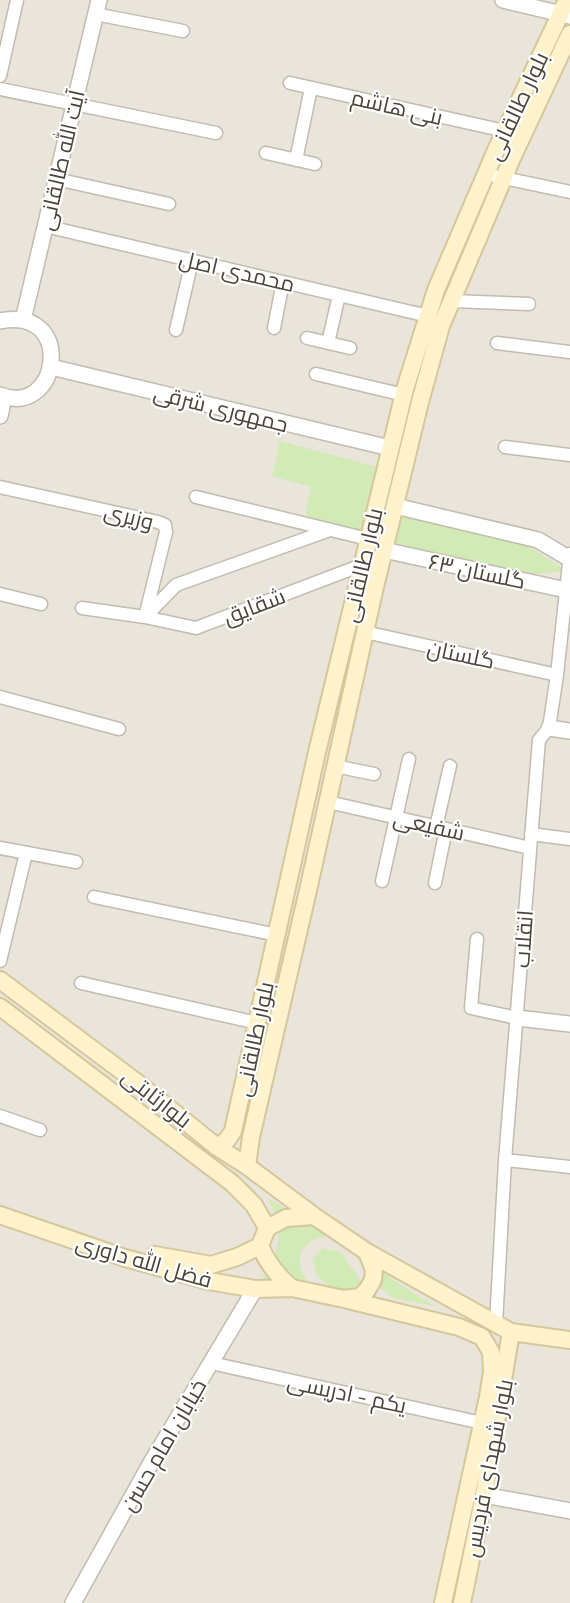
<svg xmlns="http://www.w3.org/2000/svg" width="570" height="1603" font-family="'Exo 2',Cairo,sans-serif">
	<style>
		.residential { fill: #eae5da }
		.green { fill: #d2eab5 }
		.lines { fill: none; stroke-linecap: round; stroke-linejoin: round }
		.minor-casing { stroke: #c2bbae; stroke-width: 15 }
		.tertiary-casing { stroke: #c2bbae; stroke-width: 18 }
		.secondary-casing { stroke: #d6c79b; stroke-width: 20 }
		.minor { stroke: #fff; stroke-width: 12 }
		.tertiary { stroke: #fff; stroke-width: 15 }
		.secondary { stroke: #fff3cd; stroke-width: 16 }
		.labels { text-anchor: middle; stroke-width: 4.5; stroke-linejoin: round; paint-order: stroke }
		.street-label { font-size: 22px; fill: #4b4439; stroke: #fff }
	</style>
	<rect width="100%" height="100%" fill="#f6f3ec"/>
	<path class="residential" d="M0,0H570V1603H0Z"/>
	<path class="green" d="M280,441L377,467L361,535L304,521L311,487L272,476Z
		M399,513L528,546L566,571L524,575L391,545Z
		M266,1197L329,1235L312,1240L300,1252L301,1271L311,1288L259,1285C279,1253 288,1231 266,1197Z
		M323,1248L341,1252L366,1289L380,1299L334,1291L316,1274L313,1258Z
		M349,1248L408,1290L437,1307L393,1298L378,1286Z"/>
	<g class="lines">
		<defs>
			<path id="minor" d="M95,14L183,31
				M0,76L17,0
				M290,83L505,131
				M0,89L216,133
				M266,153L315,164
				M296,160L311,88
				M485,174L570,192
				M56,179L169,204
				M45,226L428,316
				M452,301L529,304
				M274,328L283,282
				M176,330L192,261
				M307,338L350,348
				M328,343L339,295
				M497,343L570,352
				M316,374L404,395
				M505,447L570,455
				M0,487L158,522L165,525L166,532L145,617L82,608
				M196,497L368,539
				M327,531L176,585L145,617L196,628L362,565
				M0,594L41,604
				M365,632L557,675
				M0,697L119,729
				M335,766L374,774
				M328,802L530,848
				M436,827L450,766
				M531,834L570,839
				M0,848L76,862
				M382,881L409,759
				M435,883L446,829
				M94,897L277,935
				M477,939L471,1008L517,1018
				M0,961L26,853
				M81,983L257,1023
				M0,1116L40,1130
				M505,1160L570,1167
				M496,1324L505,1160L539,740L549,728L557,675L570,554
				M211,1363L482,1423"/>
			<path id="tertiary" d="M503,0L570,16
				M23,320L99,0
				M0,321C76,305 60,419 0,395
				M51,367L390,448
				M0,416L4,397
				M395,506L538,540L570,559
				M384,550L566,590
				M549,728L570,731
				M517,1018L570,1024
				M484,1495L570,1511
				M73,1603L152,1461L255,1289"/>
			<path id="secondary" d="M0,980L139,1084L217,1147L247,1166L314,1216
				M0,1007L232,1183L254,1205L267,1228
				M217,1147L227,1140L233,1131L317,752L405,389L436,290L497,148L567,0
				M247,1166L251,1137L309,886L374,591L420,402L441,326L512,158L570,34
				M0,1215L125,1258L209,1281L255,1289L292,1288L344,1299L360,1297L367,1290L373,1280L374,1270L367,1252L314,1216L286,1218L267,1228L260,1246C268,1264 277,1276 292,1288
				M367,1252L511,1332L570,1340
				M155,1255L211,1265L237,1257L260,1246
				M348,1300L459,1327L482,1337L491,1352L492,1372L488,1397L443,1603
				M462,1603L484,1495L511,1332"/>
		</defs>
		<use href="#minor" class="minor-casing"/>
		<use href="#tertiary" class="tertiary-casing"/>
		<use href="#secondary" class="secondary-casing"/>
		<use href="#minor" class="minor"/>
		<use href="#tertiary" class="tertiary"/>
		<use href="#secondary" class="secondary"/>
	</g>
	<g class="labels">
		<g class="street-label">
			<text transform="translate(517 106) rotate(-65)" y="8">بلوار طالقانی</text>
			<text transform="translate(397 107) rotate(13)" y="8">بنی هاشم</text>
			<text transform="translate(61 160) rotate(-77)" y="8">آیت الله طالقانی</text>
			<text transform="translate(237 271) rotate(13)" y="8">محمدی اصل</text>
			<text transform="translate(221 408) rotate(14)" y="8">جمهوری شرقی</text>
			<text transform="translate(129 516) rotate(14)" y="8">وزیری</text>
			<text transform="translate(362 565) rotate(-77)" y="8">بلوار طالقانی</text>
			<text transform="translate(477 571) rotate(12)" y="8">گلستان ۶۳</text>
			<text transform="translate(254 606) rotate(-21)" y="8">شقایق</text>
			<text transform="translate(461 654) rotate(12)" y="8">گلستان</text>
			<text transform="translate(429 825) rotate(13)" y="8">شفیعی</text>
			<text transform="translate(523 939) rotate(-86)" y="8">انقلاب</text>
			<text transform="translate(254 1039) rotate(-78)" y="8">بلوار طالقانی</text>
			<text transform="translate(157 1098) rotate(38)" y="8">بلوارثابتی</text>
			<text transform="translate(144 1261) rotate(16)" y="8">فضل الله داوری</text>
			<text transform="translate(347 1393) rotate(12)" y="8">یکم - ادریسی</text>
			<text transform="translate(163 1445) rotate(-60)" y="8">خیابان امام حسن</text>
			<text transform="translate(488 1468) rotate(-79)" y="8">بلوار شهدای فردیس</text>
		</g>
	</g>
</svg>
